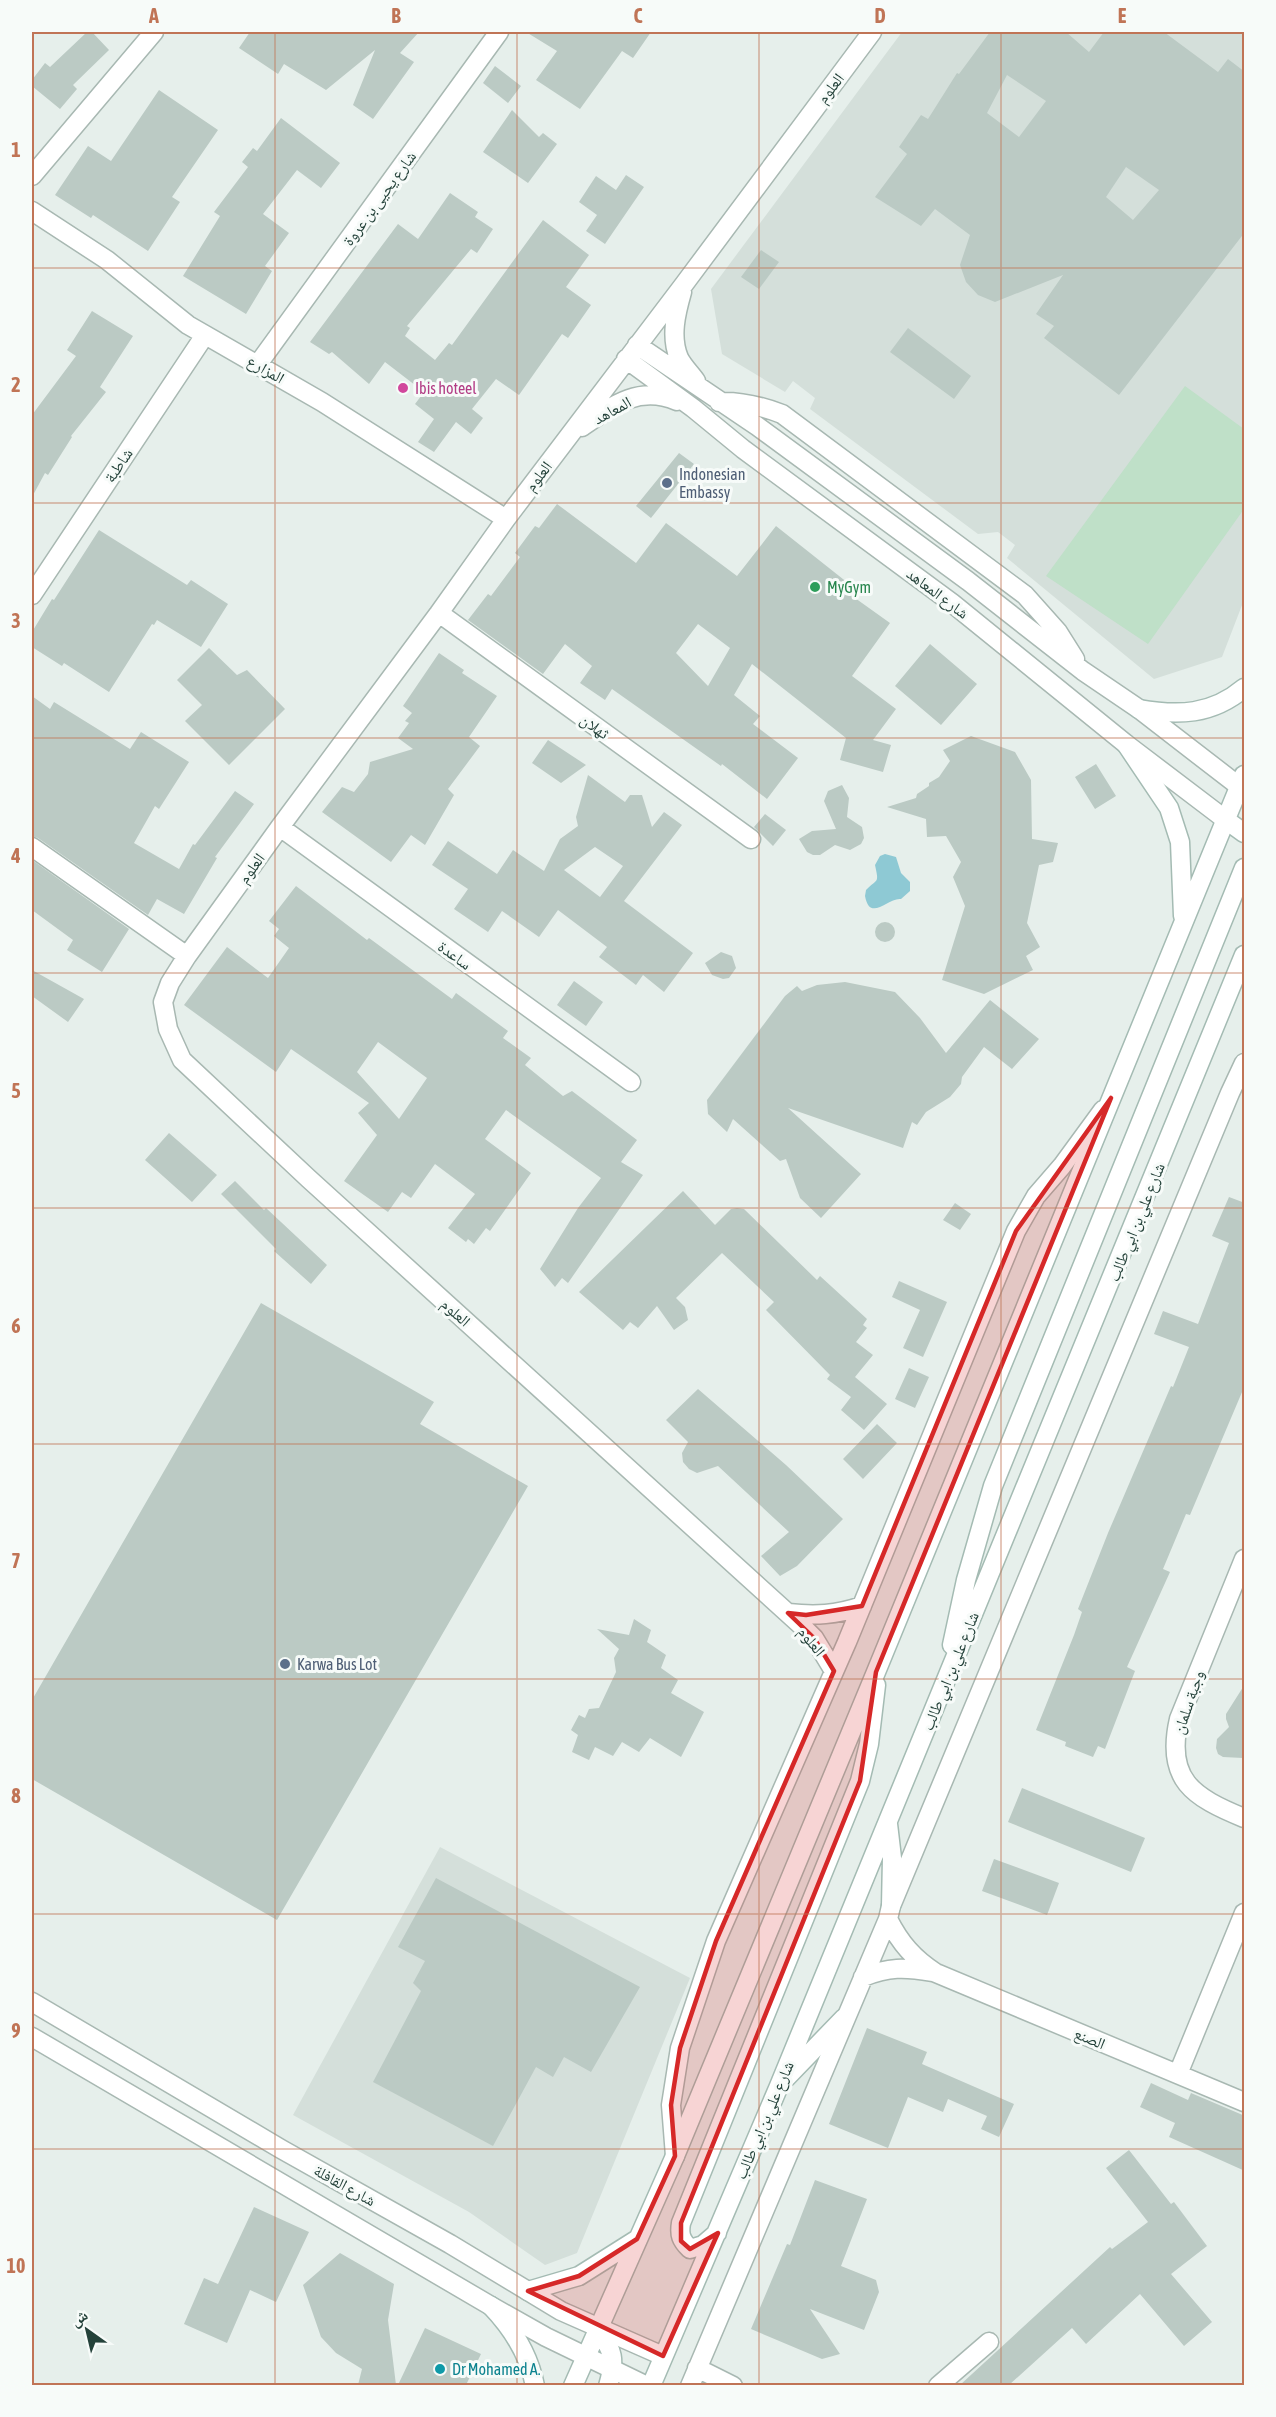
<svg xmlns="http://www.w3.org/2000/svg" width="1276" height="2417" font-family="'Asap Condensed','Noto Naskh Arabic',sans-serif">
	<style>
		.built { fill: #d4dfda }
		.green { fill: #bfe0c8 }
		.water { fill: #8ec9d4 }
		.building { fill: #bbcac4; fill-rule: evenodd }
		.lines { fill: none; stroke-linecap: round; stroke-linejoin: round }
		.street-casing { stroke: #a8b8b2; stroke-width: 21 }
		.secondary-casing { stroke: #a4bbb3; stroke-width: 21 }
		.street { stroke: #fff; stroke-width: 18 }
		.secondary { stroke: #fff; stroke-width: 18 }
		.marked { fill: #d62828; fill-opacity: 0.2; stroke: #d62828; stroke-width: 4.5; stroke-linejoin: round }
		.grid { fill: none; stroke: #c07456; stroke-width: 1.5; stroke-opacity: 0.55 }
		.hotel-dot { fill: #d1479c; stroke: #f7fbf9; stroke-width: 2 }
		.service-dot { fill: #5c6f8a; stroke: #f7fbf9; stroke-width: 2 }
		.leisure-dot { fill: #2e9e5b; stroke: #f7fbf9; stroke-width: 2 }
		.culture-dot { fill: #0f9aa8; stroke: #f7fbf9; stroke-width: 2 }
		.labels { text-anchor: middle; stroke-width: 6; stroke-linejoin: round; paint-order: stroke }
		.street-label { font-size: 16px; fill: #24423a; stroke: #f7fbf9 }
		.hotel-label { font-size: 16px; fill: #b23c85; stroke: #f7fbf9; text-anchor: start }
		.service-label { font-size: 16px; fill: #4e5e75; stroke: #f7fbf9; text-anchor: start }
		.leisure-label { font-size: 16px; fill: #27864d; stroke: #f7fbf9; text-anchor: start }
		.culture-label { font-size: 16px; fill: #0d838f; stroke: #f7fbf9; text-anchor: start }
		.neatline { fill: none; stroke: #c07456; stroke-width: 2 }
		.grid-label { font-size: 20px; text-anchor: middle; font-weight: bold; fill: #c07456 }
	</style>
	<rect width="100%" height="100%" fill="#e6efeb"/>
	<path class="built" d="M902,32H1244V600L1222,657L1154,679L1007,558L1015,545L998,532L978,534L810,409L815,398L793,381L785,392L722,354L711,289Z
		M440,1847L690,1978L577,2253L545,2265L469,2212L293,2115Z"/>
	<path class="green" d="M1185,386L1244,429V509L1148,644L1046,576Z"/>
	<path class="water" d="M885,854L896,857L901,873L910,882V891L901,899C888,897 870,923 865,896L866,890C878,878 879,884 875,865L880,856Z"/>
	<path class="building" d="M87,32H92L109,50L73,85L77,89L60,109L32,86V80L45,63L50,67Z
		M250,32H419L400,53L414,62L373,119L353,105L375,50L326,90L284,64L278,74L239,48Z
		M526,32H651L633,58L622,51L580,109L536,80L557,51Z
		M990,32H1066L1089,52L1104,32H1164L1218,72L1228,59L1245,72V232L1119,395L1044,338L1054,326L1036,314L1063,275L995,302L978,295L966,282L960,265L970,235L935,209L921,226L875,197L907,154L899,147L921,115L928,119L957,73L959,74ZM1007,75L1046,101L1019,137L987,113ZM1126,167L1159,190L1133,220L1106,197Z
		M495,66L521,86L508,103L483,83Z
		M159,90L218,130L172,197L180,202L148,251L93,215L91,218L55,195L88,146L111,161Z
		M512,110L539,137L543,133L557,144L528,183L483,152Z
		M281,118L340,163L321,188L297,170L263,214L289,233L265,266L272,271L246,314L183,276L220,216L214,212L248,167L242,162L253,148L257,151Z
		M626,175L644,187L605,244L586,231L597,215L579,202L596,176L616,190Z
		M450,193L478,212L475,217L493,229L477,253L471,249L407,326L410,328L405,336L435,360L449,343L452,345L543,220L589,255L566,287L591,305L568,338L562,334L519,395L496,379L472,409L483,418L471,434L456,422L434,452L418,442L434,419L415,404L424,392L385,362L369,384L332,352L329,354L310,342L398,224L418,239Z
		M761,250L779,262L759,289L741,277Z
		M92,311L133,336L100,387L106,392L71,436L72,437L48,475L45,473L32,497V415L76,356L67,350Z
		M908,328L971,376L954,399L890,352Z
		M679,453L694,464L651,518L636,506Z
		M557,504L636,563L666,523L737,576L776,526L853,587L848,593L890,623L852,676L896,709L873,740L891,745L883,772L840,760L846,738L752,664L734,695L760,716L753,724L798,758L767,799L722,764L721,766L612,689L605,700L580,683L592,666L565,644L543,674L468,620L488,594L491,596L520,557L515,553L535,526L539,528ZM698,624L730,648L708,686L676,653Z
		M99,530L187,585L191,580L228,604L201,647L157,620L154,625L152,624L109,692L64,663L62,666L32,647V632L52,599L54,600Z
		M930,644L977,684L941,725L895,686Z
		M209,648L237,675L247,670L285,709L229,765L185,721L202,705L177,680Z
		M439,653L464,670L462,673L497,696L469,737L480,746L448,789L454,795L425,845L411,835L391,862L322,812L342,787L354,792L368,774L370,762L413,749L398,738L409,723L405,721L412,713L403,706Z
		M32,696L50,709L54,702L130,749L141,732L189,762L159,809L155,806L134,843L179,869L193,844L195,845L235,791L254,804L215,857L217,858L184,914L157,899L148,915L38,838L32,836Z
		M971,736L1015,752L1031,780L1032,839L1058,843L1053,862L1039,865L1027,923L1040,947L1026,956L1033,970L984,994L942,980L965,906L953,877L961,862L946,836L927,837L926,819L887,807L916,798L917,794L929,786V783L939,777L950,761L943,750Z
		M548,740L586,765L561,783L532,763Z
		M1096,764L1116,796L1095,809L1075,777Z
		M588,775L625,802L630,795H642L652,827L664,812L682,825L624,901L693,953L664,992L643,975L636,985L599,957L607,947L558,910L539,937L502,911L488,932L454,909L468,889L432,865L448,841L497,874L513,850L544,871L560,839L578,826L576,817ZM595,847L623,866L600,897L564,870Z
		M842,785L849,798L847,817L862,827L864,838L861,844L850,850L835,845L820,855H813L807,852L799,839L812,831L836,829L824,801L828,791Z
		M765,814L786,830L773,846L754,827Z
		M32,860L129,929L102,972L67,950L73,940L32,910Z
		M296,886L367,940L369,938L452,999L456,993L508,1031L503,1038L531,1058L525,1065L563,1096L572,1091L637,1140L621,1162L643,1175L568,1283L562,1278L555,1287L540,1269L578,1208L601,1178L506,1110L485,1139L531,1173L490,1231L486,1228L474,1244L468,1239L466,1242L448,1228L475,1194L435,1164L411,1198L402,1192L388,1212L344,1181L377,1135L358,1113L369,1103L291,1049L276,1072L184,1005L227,947L268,978L289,948L274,936L279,929L269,921ZM378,1042L427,1078L399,1119L357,1072Z
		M875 932a10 10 0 1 1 20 0a10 10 0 1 1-20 0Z
		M721,952L732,956L736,968L729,978L723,979L712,975L705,963Z
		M32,970L84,999L68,1022L32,996Z
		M574,981L603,1002L586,1026L557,1005Z
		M845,982L895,992L920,1018L946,1053L990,1000L1039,1039L1012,1069L984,1047L962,1077L961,1084L950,1097L926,1112L917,1125L912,1122L903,1148L788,1108L861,1174L821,1218L800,1198L786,1159L780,1161L733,1119L727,1132L708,1114L707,1100L785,996L797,986L802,991L817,985Z
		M169,1133L217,1175L192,1202L145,1160Z
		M235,1181L264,1210L266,1208L327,1265L311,1284L274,1251L276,1249L221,1194Z
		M683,1191L715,1225L731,1209L737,1208L744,1209L817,1280L820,1276L867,1319L863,1325L867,1328L856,1342L873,1355L855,1377L887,1404L864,1430L841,1410L851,1397L827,1379L830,1375L766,1310L774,1302L722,1253L676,1298L685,1307L688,1320L674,1330L657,1306L638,1328L630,1322L623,1330L579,1292Z
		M1229,1197L1245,1203V1385L1190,1515L1186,1514L1163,1569L1170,1572L1127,1667L1135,1671L1105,1749L1098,1746L1093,1757L1065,1746L1066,1742L1036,1730L1074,1635L1082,1612L1078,1609L1108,1533L1171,1386L1173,1387L1189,1347L1154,1334L1163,1311L1198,1324L1229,1243L1212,1236Z
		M955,1203L971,1214L960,1230L943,1220Z
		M899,1281L947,1302L923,1357L903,1348L920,1310L892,1297Z
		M261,1303L434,1402L420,1424L528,1486L277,1920L32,1779V1700Z
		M909,1368L929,1377L915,1408L895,1399Z
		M698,1389L786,1465L843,1519L797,1566L780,1576L761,1556L789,1532L718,1466L697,1473L689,1469L683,1462L682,1453L688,1442L666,1420Z
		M877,1424L897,1443L863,1479L843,1459Z
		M634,1619L651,1630L647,1642L666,1655L661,1668L678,1680L671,1693L704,1712L681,1757L650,1738L639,1752L622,1742L613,1756L595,1747L589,1760L572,1752L578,1735L571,1730L579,1715L585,1718L589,1709L599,1708L616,1672L614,1658L619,1649L597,1629L629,1635Z
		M1245,1684V1762L1243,1758L1223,1757L1218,1754L1216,1748L1217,1739L1229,1727L1226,1719V1714Z
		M1022,1788L1145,1838L1131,1872L1008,1822Z
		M994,1859L1059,1883L1047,1915L982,1891Z
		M436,1878L640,1987L591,2072L564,2057L553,2077L536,2067L493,2146L373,2082L421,1991L413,1983L425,1961L398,1947Z
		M867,2028L927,2052L922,2064L1014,2104L999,2137L981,2129L987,2116L948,2099L943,2112L908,2097L888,2148L829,2124Z
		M1151,2083L1188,2100L1191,2093L1245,2116V2171L1169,2137L1175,2123L1140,2107Z
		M1129,2150L1171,2204L1174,2202L1207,2246L1171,2274L1212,2322L1184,2346L1140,2294L1086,2344L1072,2328L1009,2385H960L1110,2247L1112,2249L1148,2222L1106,2168Z
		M815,2180L867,2199L841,2266L876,2280L879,2292L864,2330L810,2309L840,2354L822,2359L751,2329L787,2244L790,2245Z
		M254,2207L309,2232L276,2302L250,2290L227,2343L184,2324L204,2278L218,2284Z
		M340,2253L394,2284L388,2320L396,2385H358L362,2369L336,2353L321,2337L303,2285Z
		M425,2328L481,2354L466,2385H398Z"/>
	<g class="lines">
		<defs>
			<path id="street" d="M32,176L154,32
				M32,211L107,260L188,325L322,402L506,519
				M682,292C676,313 670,337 679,358C683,366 691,374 696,381
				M637,345L757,426L968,581L1083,671L1139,709L1240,787
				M626,359L693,408L743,449L952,603L1126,744L1226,820
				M258,364L499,32
				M719,402C742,401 761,406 782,414L1025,595L1058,632L1075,659
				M582,427C613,405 639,385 677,401
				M32,595L205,335
				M439,613L751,839
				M280,827L631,1082
				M32,847L187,956
				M1244,1559L1179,1719C1165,1780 1193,1797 1244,1818
				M788,1613C815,1616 836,1615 862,1606
				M834,1671L814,1638L803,1627L309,1179L182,1060L168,1029L163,1002L170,983L187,956L280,827L439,613L506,519L685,283L872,32
				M888,1919C900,1943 914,1959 936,1973L1244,2102
				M863,1977C889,1967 904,1967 932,1972
				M32,2002L281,2149L450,2244L561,2311L663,2356
				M32,2037L491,2306L546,2337L647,2386
				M1178,2074L1244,1913
				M675,2156L671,2105L680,2048L716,1941L847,1642L1016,1231L1036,1196L1062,1166L1103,1110
				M697,2368L733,2386
				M690,2386L888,1919L891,1906L1230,1093L1244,1063
				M938,2386L989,2342"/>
			<path id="secondary" d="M1139,709C1178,716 1212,715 1244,688
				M1126,744L1169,808L1180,842L1183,916
				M1226,820L1244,833
				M952,1645L966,1580L993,1486L1244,868
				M888,1824L892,1858L891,1906
				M786,2078L844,2018
				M717,2233L703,2245L690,2249C681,2240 679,2235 681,2223L860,1781L869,1744L876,1685
				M528,2291L579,2276L636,2240
				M491,2306C513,2329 529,2354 535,2386
				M598,2328C613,2351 616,2359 608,2386
				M573,2386L675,2156L876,1672L1244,775
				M651,2386L779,2086L1244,955"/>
		</defs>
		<use href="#street" class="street-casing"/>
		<use href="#secondary" class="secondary-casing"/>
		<use href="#street" class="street"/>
		<use href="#secondary" class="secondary"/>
	</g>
	<path class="marked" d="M1111,1098L876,1672L860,1781L681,2223V2241L690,2249L718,2233L663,2356L528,2291L579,2276L637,2239L675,2156L671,2105L680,2048L716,1941L834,1671L814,1638L788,1613L806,1615L862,1606L1016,1231Z"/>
	<path class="grid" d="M275,32V2386M517,32V2386M759,32V2386M1001,32V2386M32,268H1244M32,503H1244M32,738H1244M32,973H1244M32,1208H1244M32,1444H1244M32,1679H1244M32,1914H1244M32,2149H1244"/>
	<circle class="hotel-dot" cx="403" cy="388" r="6"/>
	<g class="service-dot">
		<circle cx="667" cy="483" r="6"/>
		<circle cx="285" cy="1664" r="6"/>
	</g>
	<circle class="leisure-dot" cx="815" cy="587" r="6"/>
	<circle class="culture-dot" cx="440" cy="2369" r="6"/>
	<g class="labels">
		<g class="street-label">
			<text transform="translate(830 88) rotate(-53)" y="6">العلوم</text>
			<text transform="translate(379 198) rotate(-54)" y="6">شارع يحيى بن عروة</text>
			<text transform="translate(266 369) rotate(30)" y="6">المزارع</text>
			<text transform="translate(612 410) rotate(-29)" y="6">المعاهد</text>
			<text transform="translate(118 465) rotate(-56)" y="6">شاطبة</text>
			<text transform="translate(538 476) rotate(-53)" y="6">العلوم</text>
			<text transform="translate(938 593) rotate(37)" y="6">شارع المعاهد</text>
			<text transform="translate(595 726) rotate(36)" y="6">ثهلان</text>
			<text transform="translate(251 868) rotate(-54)" y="6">العلوم</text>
			<text transform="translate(455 955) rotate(36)" y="6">ساعدة</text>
			<text transform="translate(1136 1222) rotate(-68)" y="6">شارع علي بن ابي طالب</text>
			<text transform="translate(456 1312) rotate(42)" y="6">العلوم</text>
			<text transform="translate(812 1641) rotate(51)" y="6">العلوم</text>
			<text transform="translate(950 1671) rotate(-68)" y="6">شارع علي بن ابي طالب</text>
			<text transform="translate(1188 1702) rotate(-71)" y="6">وجبة سلمان</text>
			<text transform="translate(1090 2038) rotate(23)" y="6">الصنع</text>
			<text transform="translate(764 2120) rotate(-67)" y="6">شارع علي بن ابي طالب</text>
			<text transform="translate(345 2185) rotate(29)" y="6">شارع القافلة</text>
		</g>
		<g class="hotel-label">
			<text x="415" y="394">Ibis hoteel</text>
		</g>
		<g class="service-label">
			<text x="679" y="480">Indonesian<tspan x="679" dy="18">Embassy</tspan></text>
			<text x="297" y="1670">Karwa Bus Lot</text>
		</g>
		<g class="leisure-label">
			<text x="827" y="593">MyGym</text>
		</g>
		<g class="culture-label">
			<text x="452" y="2375">Dr Mohamed A.</text>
		</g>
	</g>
	<rect width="1276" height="2417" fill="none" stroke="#f7fbf9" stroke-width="66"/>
	<g transform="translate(87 2330) rotate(326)" stroke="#f7fbf9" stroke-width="4.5" paint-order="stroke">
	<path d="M0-4.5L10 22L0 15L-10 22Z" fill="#24423a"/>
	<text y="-9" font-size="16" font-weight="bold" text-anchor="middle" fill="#24423a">ش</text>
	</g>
	<rect x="33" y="33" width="1210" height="2351" class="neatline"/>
	<g class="grid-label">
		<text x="154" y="23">A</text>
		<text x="396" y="23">B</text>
		<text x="638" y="23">C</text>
		<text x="880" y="23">D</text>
		<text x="1122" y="23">E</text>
		<text x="16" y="157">1</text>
		<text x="16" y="392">2</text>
		<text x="16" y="628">3</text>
		<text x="16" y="863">4</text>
		<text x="16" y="1098">5</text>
		<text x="16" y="1333">6</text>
		<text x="16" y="1568">7</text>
		<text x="16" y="1803">8</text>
		<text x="16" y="2038">9</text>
		<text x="16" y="2273">10</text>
	</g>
</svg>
